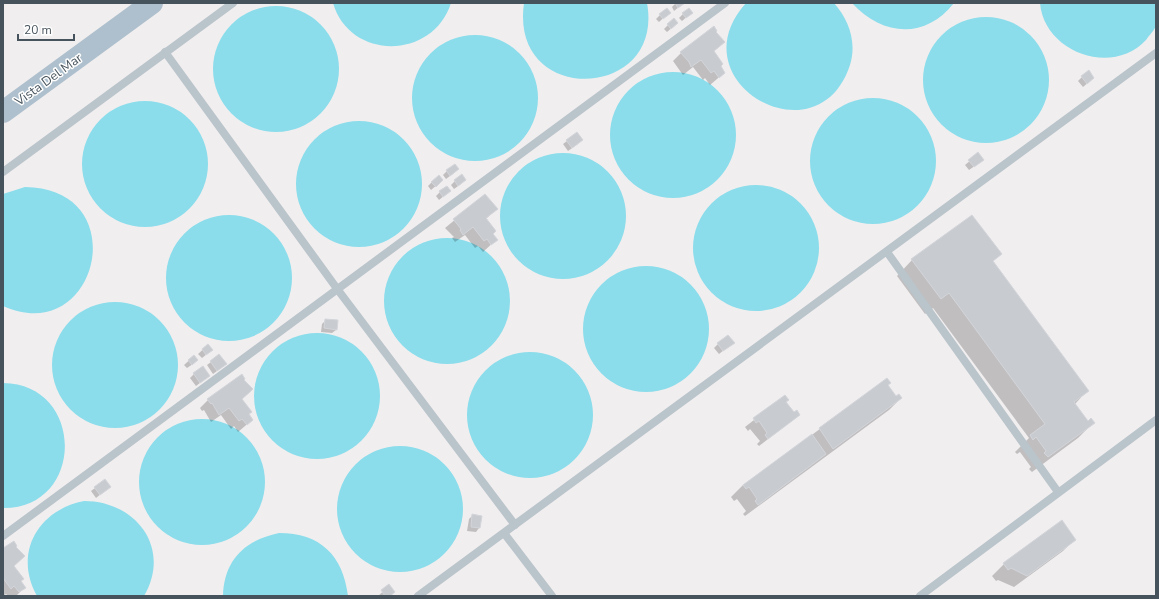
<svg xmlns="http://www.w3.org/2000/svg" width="1159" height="599" font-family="'Nunito Sans',sans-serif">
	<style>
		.water { fill: #8bddeb }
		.shadow { fill: #0003 }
		.building { fill: #c8ccd1; stroke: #d3d5da }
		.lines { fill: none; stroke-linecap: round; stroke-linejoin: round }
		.service { stroke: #bac4cb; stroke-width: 8 }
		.primary { stroke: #aec0cd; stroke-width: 22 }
		.labels { text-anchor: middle; stroke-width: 3; stroke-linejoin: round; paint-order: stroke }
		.street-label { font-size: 13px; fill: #47535c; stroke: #fff }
	</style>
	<rect width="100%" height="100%" fill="#f1eeef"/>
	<path class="water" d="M333,3H451C433,60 350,61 333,3Z
		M524,3H647C665,101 509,107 524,3Z
		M746,3H834C849,20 857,42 850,65C818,163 675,82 746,3Z
		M852,3H954C925,40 882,36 852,3Z
		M1040,3H1156C1156,10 1157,18 1156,25C1155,30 1149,35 1146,40C1112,77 1044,52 1040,3Z
		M213 69a63 63 0 1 1 126 0a63 63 0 1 1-126 0Z
		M923 80a63 63 0 1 1 126 0a63 63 0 1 1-126 0Z
		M412 98a63 63 0 1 1 126 0a63 63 0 1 1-126 0Z
		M610 135a63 63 0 1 1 126 0a63 63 0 1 1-126 0Z
		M810 161a63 63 0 1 1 126 0a63 63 0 1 1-126 0Z
		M82 164a63 63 0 1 1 126 0a63 63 0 1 1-126 0Z
		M296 184a63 63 0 1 1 126 0a63 63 0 1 1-126 0Z
		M500 216a63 63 0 1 1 126 0a63 63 0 1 1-126 0Z
		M693 248a63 63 0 1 1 126 0a63 63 0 1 1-126 0Z
		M25,187C136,188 98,349 3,306V194Z
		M166 278a63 63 0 1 1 126 0a63 63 0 1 1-126 0Z
		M384 301a63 63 0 1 1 126 0a63 63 0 1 1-126 0Z
		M583 329a63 63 0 1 1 126 0a63 63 0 1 1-126 0Z
		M52 365a63 63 0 1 1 126 0a63 63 0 1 1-126 0Z
		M254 396a63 63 0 1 1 126 0a63 63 0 1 1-126 0Z
		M467 415a63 63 0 1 1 126 0a63 63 0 1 1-126 0Z
		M3,383C86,384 85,509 3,508Z
		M139 482a63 63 0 1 1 126 0a63 63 0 1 1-126 0Z
		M337 509a63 63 0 1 1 126 0a63 63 0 1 1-126 0Z
		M84,501C136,501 172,548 144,596H37C13,553 38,510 84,501Z
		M279,533C320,533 343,555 348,596H223C224,560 245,540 279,533Z"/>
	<path class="shadow" d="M676,3H684L674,11L672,7Z
		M669,13L659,22L656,19L660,15Z
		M683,14L688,16L682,21L679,18Z
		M668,25L673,27L667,32L664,29Z
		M714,32L724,42L713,52L724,73L710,85L705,78L703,80L693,67L683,75L673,61L681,53Z
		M1082,77L1089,82L1083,87L1078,81Z
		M567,141L578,144L568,151L563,144Z
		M978,154L979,163L969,170L965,165Z
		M447,171L454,173L446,179L443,175Z
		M455,181L461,184L454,189L451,185Z
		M432,182L438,184L431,190L428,186Z
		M450,191L439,200L436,196L440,192Z
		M485,195L496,209L486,219L496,240L483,252L478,246L475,248L465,235L455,242L452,238L454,237L445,228Z
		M1000,254L992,262L1087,391L1075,404L1088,422L1093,423L1078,438L1032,472L1029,469L1031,467L1020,452L1017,454L1015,452L1029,438L933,308L925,314L897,276L912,260Z
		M326,320L336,330L332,333L321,332L322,324Z
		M733,343L719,354L714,348L718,344Z
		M208,345L207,354L202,358L198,354Z
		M194,356L193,364L187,368L184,365Z
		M211,362L221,368L213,374L207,365Z
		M194,374L209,376L196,386L190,378Z
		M887,380V385L896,397L901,398L889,410L745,516L743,514L746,511L737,499L734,501L731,497L743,485Z
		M248,387L251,391L241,400L252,420L238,432L234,426L231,429L221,415L211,422L204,410L202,411L200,408L208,400Z
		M785,396L786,402L794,414L799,415L759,446L757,444L760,441L750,429L748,431L745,427Z
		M95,488L106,490L96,498L91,491Z
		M473,515L479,528L476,532L467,531L469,519Z
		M1075,539L1063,551L1014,587L998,580L996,581L992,576L1004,564Z
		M15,547L24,556L13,566L24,588L16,596H8L6,594L3,596V550Z
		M389,586L394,592L390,596H378Z"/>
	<path class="building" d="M675,3H685L678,8Z
		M667,8L671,13L663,19L659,14Z
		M689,8L693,13L686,18L682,13Z
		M674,18L678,23L671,29L667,24Z
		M714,26L717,31L716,32L725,42L714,51L723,64L721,66L725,73L719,78L714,71L711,73L701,60L691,67L689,62L680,52Z
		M1089,70L1094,78L1087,84L1081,76Z
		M577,132L583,140L572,148L566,140Z
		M978,152L984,160L974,167L968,160Z
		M455,164L459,169L450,176L446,170Z
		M462,174L466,180L458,186L454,180Z
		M439,175L443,180L436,187L431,182Z
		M447,186L451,191L443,197L439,191Z
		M485,194L498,209L486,218L496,231L493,234L498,240L491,245L487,239L484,241L473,227L463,235L460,230L461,229L453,219Z
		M972,215L1002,254L993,261L1089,391L1074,402L1088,421L1091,418L1095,423L1048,457L1044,453L1046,451L1036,437L1033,440L1030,435L1045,424L949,293L941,299L911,259Z
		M325,319L338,320L337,330L324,328Z
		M728,335L735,343L723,351L717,343Z
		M208,344L213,350L206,355L202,349Z
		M219,354L227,364L217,371L210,361Z
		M194,355L198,360L192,365L188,360Z
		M203,366L210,376L200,383L193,373Z
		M242,374L245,379L244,380L253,389L242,399L252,412L249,414L253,420L247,425L242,419L239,421L229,408L219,415L212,403L211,404L207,399Z
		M887,378L891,383L888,385L896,396L899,394L902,398L833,449L819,428Z
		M785,395L789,400L786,402L794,412L797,410L800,415L768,439L765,435L767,433L759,421L756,423L753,418Z
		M812,434L826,454L758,505L755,501L757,499L749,487L746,489L743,485Z
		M105,479L111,487L100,495L94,487Z
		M472,514L482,516L480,528L471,527Z
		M1062,520L1076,540L1027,576L1011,568L1008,570L1003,563Z
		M14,541L17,546L16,547L25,556L14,566L24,579L21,581L26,588L19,592L14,586L11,589L3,578V548Z
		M389,584L395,592L390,596H385L381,590Z"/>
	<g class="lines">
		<path class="service" d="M165,52L338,290L515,525
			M3,172L233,3
			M887,252L1058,492
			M504,533L552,596
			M3,536L725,3
			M418,596L1156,53
			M920,596L1156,420"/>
		<path class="primary" d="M3,112L152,3"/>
	</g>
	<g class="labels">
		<g class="street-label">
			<text transform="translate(48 79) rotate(-36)" y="5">Vista Del Mar</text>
		</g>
	</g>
	<rect width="1159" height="599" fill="none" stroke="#47535c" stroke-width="8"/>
	<path d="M18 34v6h56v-6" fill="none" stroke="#47535c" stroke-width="2"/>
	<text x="24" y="34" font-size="12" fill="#47535c" stroke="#ffffff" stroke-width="3" paint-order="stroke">20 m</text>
</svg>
